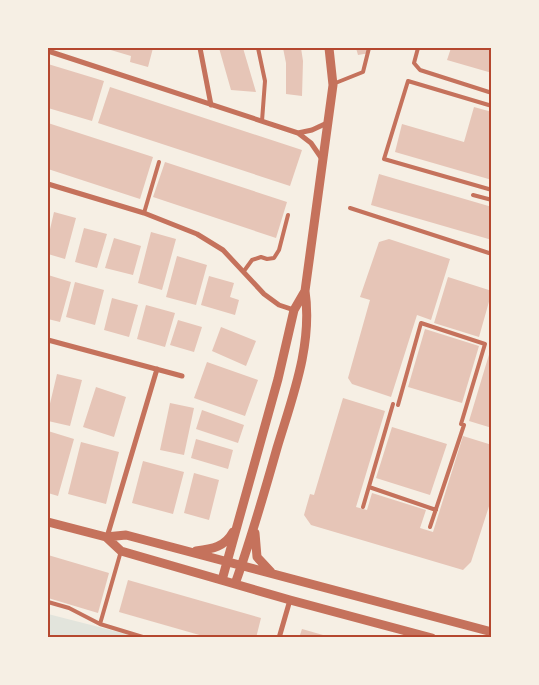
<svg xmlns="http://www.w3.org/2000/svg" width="539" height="685" font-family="'Archivo Narrow',sans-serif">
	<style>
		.green { fill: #e2e4dc }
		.building { fill: #e6c5b7 }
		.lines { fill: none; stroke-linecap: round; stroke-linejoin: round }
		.service { stroke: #c5725c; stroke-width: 4 }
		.minor { stroke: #c5725c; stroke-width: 5 }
		.tertiary { stroke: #c5725c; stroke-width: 9 }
		.neatline { fill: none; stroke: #b5482f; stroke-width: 2 }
	</style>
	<rect width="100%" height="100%" fill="#f6efe4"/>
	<path class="green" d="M48,614L138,637H48Z"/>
	<path class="building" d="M104,48H153L148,67L130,62L131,56Z
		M219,48H243L256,92L231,90Z
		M283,48H301L303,61L302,96L286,94V63Z
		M356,48H368L370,53L358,55Z
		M451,48H492V73L447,60Z
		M48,64L104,81L92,121L48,108Z
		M110,87L302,150L290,186L98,123Z
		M474,107L492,112V180L395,152L402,124L464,142Z
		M48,123L153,157L140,199L48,169Z
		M165,162L287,202L276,238L153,197Z
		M379,174L492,207V240L371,205Z
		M54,212L76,218L65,259L48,254V238Z
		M84,228L107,234L97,268L75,262Z
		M151,232L176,239L162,290L138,283Z
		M114,238L141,246L133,275L105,268Z
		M389,239L450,259L431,320L417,315L391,397L352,384L348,378L370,300L360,297L379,242Z
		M177,256L207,265L196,305L166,297Z
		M48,275L71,282L60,322L48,319Z
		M209,276L234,283L230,297L239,300L235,315L201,305Z
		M448,277L492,291L479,337L434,323Z
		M75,282L104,290L95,325L66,317Z
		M112,298L138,305L129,337L104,330Z
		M146,305L175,313L165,347L137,339Z
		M178,320L202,327L194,352L170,345Z
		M221,327L256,341L246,366L212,351Z
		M425,329L479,346L462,403L408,387Z
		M491,348H492V428L469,421Z
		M207,362L258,380L245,416L194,398Z
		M57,374L82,380L70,426L48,421V412Z
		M96,387L126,397L114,437L83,427Z
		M343,398L385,411L356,507L367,510L372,493L426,510L420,528L433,532L463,436L492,445V497L471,562L463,570L311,525L304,515L310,494L314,495Z
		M170,403L194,408L184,455L160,450Z
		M202,410L244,425L238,443L196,429Z
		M392,427L447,444L430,495L376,478Z
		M48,431L74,439L58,496L48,493Z
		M196,439L233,450L228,469L191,458Z
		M81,442L119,452L106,504L68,494Z
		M143,461L184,472L173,514L132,503Z
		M194,473L219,480L209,520L184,513Z
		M48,555L109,573L98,613L48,598Z
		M128,580L261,618L256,638H210L119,612Z
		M302,629L330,637V638H299Z"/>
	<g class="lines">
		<path class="service" d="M258,48L265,81L262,121
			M418,48L414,63L420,70L492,93
			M333,84L363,72L369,48
			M492,106L408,81L384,159L492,190
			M473,195L492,200
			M350,208L492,254
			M144,213L159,162
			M244,271L252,260L261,257L267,259L274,258L279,250L288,215
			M398,405L421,323L485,344L461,424
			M369,487L436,510
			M363,507L393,404
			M430,527L464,425
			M48,602L69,608L100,624L146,638
			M100,624L121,551"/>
		<path class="minor" d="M200,48L211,105
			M48,51L298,133L311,143L322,159
			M298,133L312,130L327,123
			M48,184L144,213L197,234L223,250L264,294L279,305L294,310
			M48,340L182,376
			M107,537L157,369
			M279,638L290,600"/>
		<path class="tertiary" d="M48,522L106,537L126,535L492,632
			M255,533L257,557L271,572
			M106,537L121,551L290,600L432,638
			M196,551C212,549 225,547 233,532
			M222,580L278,379L294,310L305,291
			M235,584C251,539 264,494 277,448C292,398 313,345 305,291L333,85L329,48"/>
	</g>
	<rect width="539" height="685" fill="none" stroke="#f6efe4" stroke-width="98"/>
	<rect x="49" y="49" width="441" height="587" class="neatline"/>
</svg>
